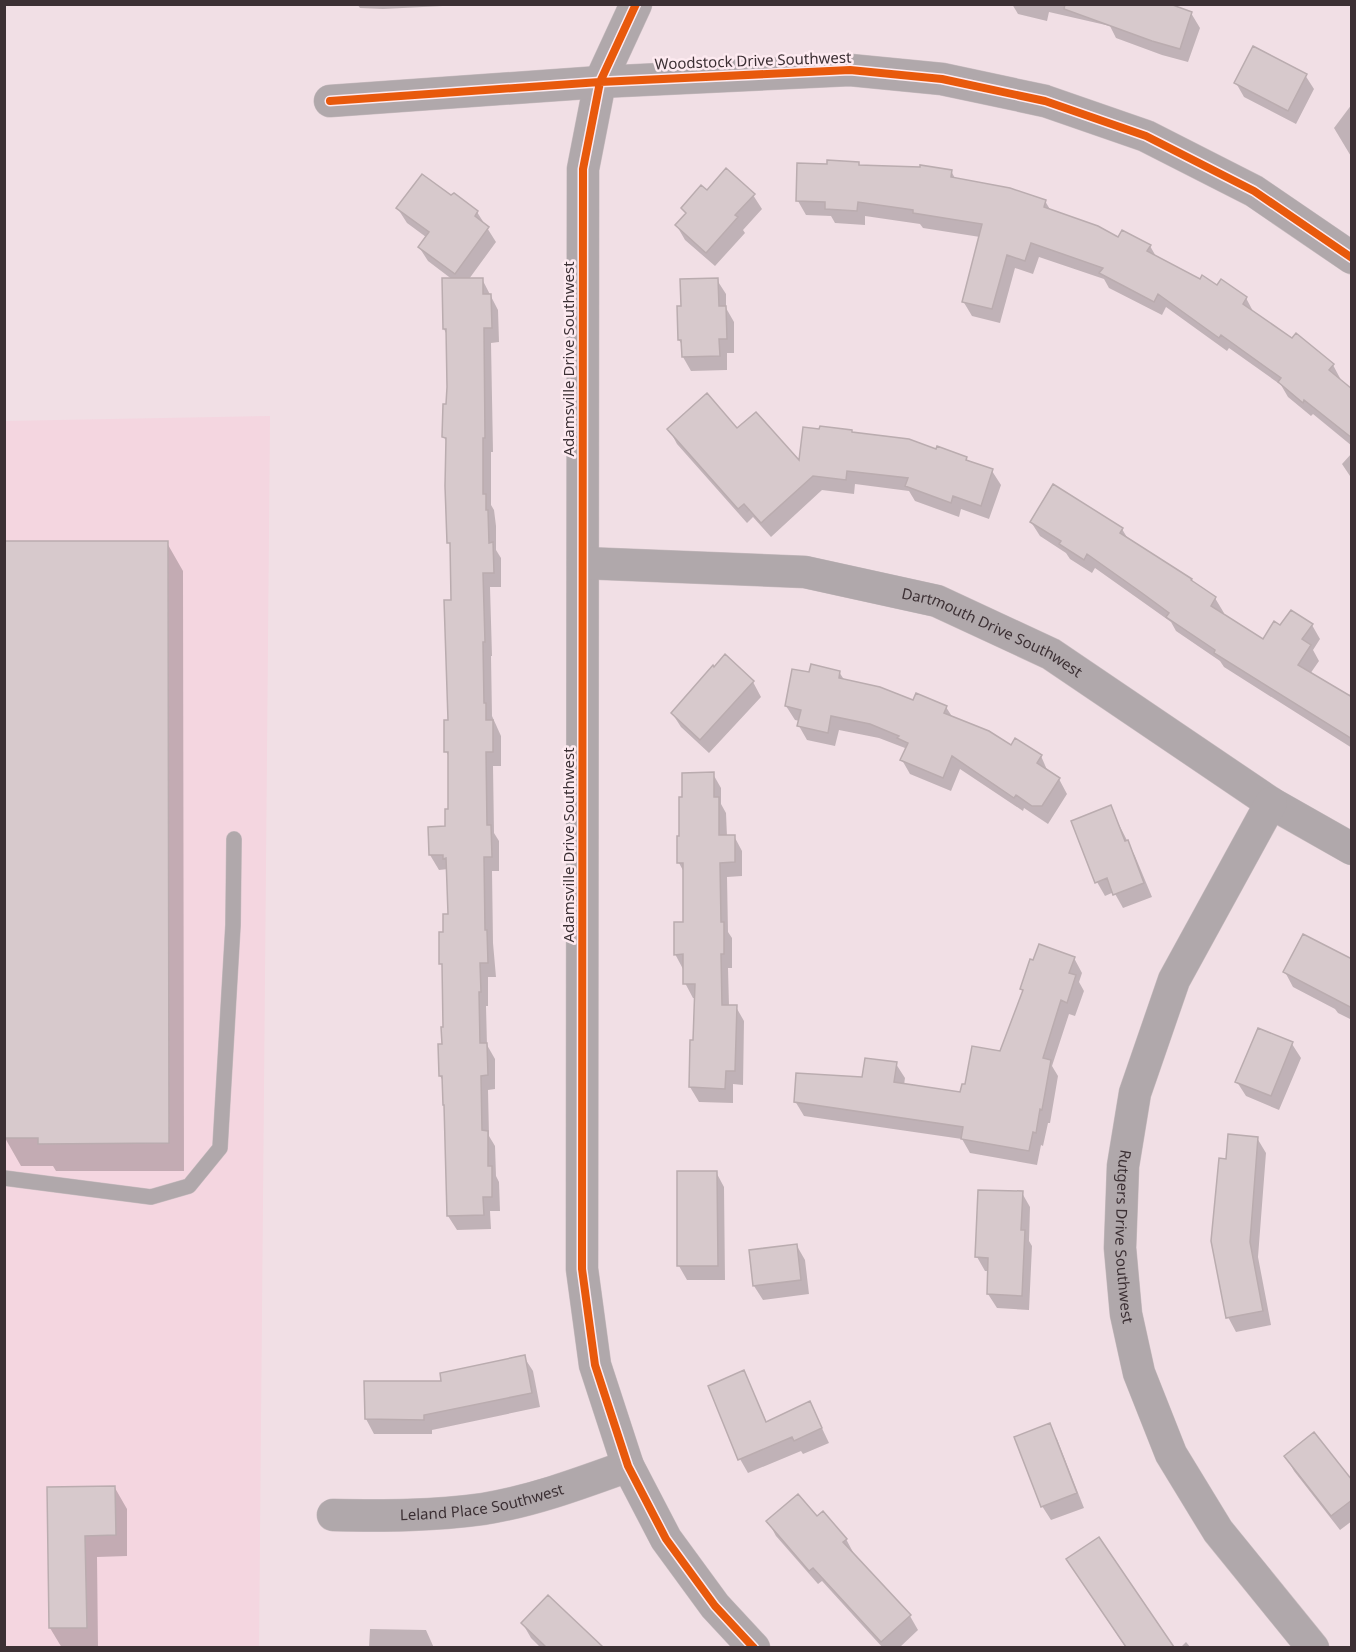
<svg xmlns="http://www.w3.org/2000/svg" width="1356" height="1652" font-family="'Noto Sans',sans-serif">
	<style>
		.built { fill: #f4d6e0 }
		.shadow { fill: #0003 }
		.building { fill: #d7c9cc; stroke: #baacaf; stroke-width: 1.5 }
		.lines { fill: none; stroke-linecap: round; stroke-linejoin: round }
		.lane-casing { stroke: #cbbec2; stroke-width: 16 }
		.street-casing { stroke: #cbbec2; stroke-width: 33 }
		.lane { stroke: #b0a8ab; stroke-width: 15 }
		.street { stroke: #b0a8ab; stroke-width: 32 }
		.cycleway-casing { stroke: #fdeaf0; stroke-width: 11 }
		.cycleway { stroke: #e8590c; stroke-width: 8 }
		.labels { text-anchor: middle; stroke-width: 5; stroke-linejoin: round; paint-order: stroke }
		.street-label { font-size: 15px; fill: #3c3034; stroke: #fdeaf0 }
	</style>
	<rect width="100%" height="100%" fill="#f1dfe5"/>
	<path class="built" d="M270,416L259,1647H5L4,421Z"/>
	<path class="shadow" d="M357,4H443V6L383,9L360,8Z
		M1012,4H1166L1191,13L1200,28L1188,62L1162,55L1116,38L1110,26L1049,12L1047,21L1018,14Z
		M1305,75L1314,89L1296,124L1244,97L1236,83Z
		M1352,104V158L1334,128Z
		M858,163L860,167L951,171L956,180L1045,201L1051,211L1119,239L1150,246L1157,258L1200,281L1246,298L1254,313L1333,365L1341,380L1340,381L1352,390V446L1313,414L1311,416L1288,397L1281,385L1229,348L1227,351L1166,307L1162,315L1109,288L1104,279L1039,257L1033,274L1015,268L1000,323L972,316L963,301L980,237L923,228L920,224L865,216V225L835,223L831,216L806,215L798,201L829,165Z
		M707,192L753,195L762,209L743,230L745,233L715,266L685,240L677,226L686,215L683,208Z
		M452,197L477,212L496,242L469,279H482L498,310L499,342L491,343L493,452H491V505L494,510L496,526V550L501,558V587H490L492,656H491L492,716L501,736V766H493L494,833L499,841V871H492L493,943L496,977H488V1006H486L487,1045L495,1059V1089L488,1090L489,1136L495,1146L496,1176L499,1182L500,1211H490L491,1229L457,1230L448,1216L444,1082L440,1076V1046H443L445,1029L444,968L441,963L445,933L449,916L448,869L439,870L430,855V828L447,827L449,811V757L446,751L449,721L453,601L452,548L449,543L447,443L444,437L447,405V335L444,329L453,280L428,261L419,247L426,237L407,223L398,209Z
		M717,280L726,294V308L734,322V353H727V370L691,371L683,357V346L679,340Z
		M669,429L737,430L800,463L853,434L966,458L968,462L992,471L1001,485L989,519L961,509L959,517L915,501L909,491L855,484L854,494L822,490L771,537L753,517L747,523L677,444Z
		M1352,453V479L1342,464Z
		M1031,522L1122,529L1128,539L1191,580L1193,583L1215,598L1224,613L1222,615L1263,641L1281,627L1312,625L1320,639L1313,650L1319,661L1310,674L1348,697L1352,691V748L1224,667L1220,661L1176,631L1171,622L1095,568L1092,573L1070,559L1066,553L1040,536Z
		M167,543L183,571L184,1171H56L53,1166H21L5,1138Z
		M839,672L845,681L914,702L946,707L953,718L1011,747L1041,756L1048,772L1059,779L1067,794L1048,824L1024,808L1023,811L960,769L951,791L910,774L902,760L906,751L905,748L879,738L839,730L835,746L807,740L799,726L800,721L795,720L786,706L810,674Z
		M753,682L761,697L709,753L681,727L672,713Z
		M713,774L721,788V804L726,813L727,836H734L742,851V876L727,877L728,932L732,938V968H728L729,1006L736,1007L744,1021L743,1085L733,1084V1103L699,1102L690,1087L692,1042H694L696,998H693L685,983L683,969L675,954L684,924L685,874L679,863L681,837Z
		M1110,807L1135,856L1152,897L1123,908L1114,892L1105,896L1097,882Z
		M1074,958L1082,973L1079,982L1084,991L1075,1016L1069,1014L1052,1066L1058,1076L1050,1123H1048L1043,1146L1041,1145L1037,1165L970,1153L962,1139L804,1116L795,1101L863,1079L896,1064L905,1078L904,1085L962,1094L1001,1052L1023,992L1021,989Z
		M1352,964V1020L1338,1013L1335,1009L1293,987L1285,972Z
		M1292,1044L1301,1058L1279,1110L1246,1096L1237,1082Z
		M1257,1138L1266,1153L1258,1257L1271,1325L1236,1332L1228,1317L1227,1161Z
		M716,1172L724,1187L725,1280H687L679,1266Z
		M1022,1193L1030,1207L1029,1241L1032,1246L1029,1310L997,1308L988,1294L989,1271H985L977,1257Z
		M797,1246L805,1260L809,1294L763,1300L754,1286Z
		M524,1357L533,1371L540,1407L432,1430V1434H374L366,1419V1383H443Z
		M744,1372L767,1423L810,1403L829,1443L803,1454L801,1451L748,1473L740,1459Z
		M1049,1425L1057,1439L1084,1508L1051,1520L1042,1506Z
		M1286,1456L1352,1483V1521L1340,1530L1294,1471Z
		M48,1488H115L127,1509V1556L97,1557L98,1648H62L50,1628Z
		M816,1518L846,1539L854,1554L853,1555L910,1616L918,1630L899,1648H883L822,1581L818,1584L776,1536L768,1521Z
		M1099,1539L1172,1648H1140L1138,1645L1135,1648H1126L1068,1560Z
		M523,1624L594,1640L598,1648H541L531,1638Z
		M370,1629L426,1630L434,1648H369Z
		M1186,1642L1191,1648H1180Z"/>
	<path class="building" d="M1065,4H1170L1192,12L1180,49L1152,41L1064,9Z
		M1253,46L1307,74L1288,111L1234,83Z
		M827,160L859,162V165L920,167V165L952,170L951,177L1010,188L1046,200L1044,207L1098,226L1118,237L1122,230L1151,245L1147,251L1200,279L1202,275L1217,285L1221,279L1247,297L1243,304L1292,338L1296,333L1334,364L1329,370L1352,389V438L1304,400L1303,403L1278,382L1281,378L1221,335L1219,338L1158,294L1154,302L1099,273L1103,268L1031,243L1025,261L1007,255L992,309L962,302L982,224L913,213V210L858,202L857,211L825,209V202L796,201L797,163L827,164Z
		M726,168L755,194L735,215L738,217L706,253L675,225L686,213L681,208L701,185L707,190Z
		M422,174L451,195L454,193L478,211L475,216L489,227L455,274L418,247L429,232L396,208Z
		M442,278H483V294H491L492,328H484L485,438H483V494H486V510H488L489,543L493,542L494,573H483L485,642H483L484,703H486V720H493V752H486L487,825H491L492,857H484L485,930H487L488,963H480L481,992H479L480,1043H487L488,1075L481,1076L482,1130L488,1131V1166H492V1197H483L484,1215L447,1216L444,1105H443L442,1076H439L438,1044H442L441,1027H443L442,964H439V932H443V914H448L446,858L443,859V855H429L428,827L445,826V809H448V752H444V720H448L444,600H451L450,543H447L445,486L446,438L442,437L443,404H446L447,387L446,329H443Z
		M718,278L719,306H726L727,339H719L720,356L682,357L681,340H678L677,306H681L680,279Z
		M707,393L737,428L756,412L799,460L803,427L819,429L820,426L852,430V432L909,439L936,449L937,446L967,457L966,460L993,469L981,506L953,496L951,503L905,486L908,478L847,471L846,480L813,476L761,523L744,504L738,509L667,429Z
		M1053,484L1123,528L1120,533L1192,579L1191,580L1216,597L1211,606L1263,639L1274,621L1280,625L1291,610L1313,624L1302,639L1311,645L1298,665L1352,697V739L1214,653L1215,650L1166,617L1169,613L1142,593L1087,554L1084,560L1059,544L1061,541L1030,522Z
		M4,541H168L169,1143L38,1144V1138H4Z
		M725,654L754,681L700,740L671,713L713,665L714,667Z
		M811,664L840,671L839,678L880,687L913,700L916,693L947,706L944,713L989,731L1011,745L1015,738L1042,755L1037,763L1060,778L1042,806H1032L1016,795L1014,798L952,756L943,778L900,760L908,743L897,738L899,736L870,724L831,716L828,733L797,726L801,710L785,706L792,669L809,672Z
		M714,772V797H719V835H735V862L720,863L721,922H724V954H721L722,1005H737L735,1071H726L725,1089L689,1087L690,1040H693L695,984H683V954L674,955V922H683V863H677V836H679V797H682V773Z
		M1111,805L1125,841L1128,840L1144,883L1113,895L1107,878L1095,883L1071,821Z
		M1303,934L1352,959V1008L1283,972Z
		M1039,944L1075,957L1069,973L1076,975L1067,1003L1061,1000L1043,1058L1051,1060L1042,1110L1040,1109L1036,1133L1033,1132L1029,1151L961,1139L963,1127L794,1102L796,1073L862,1077L865,1058L897,1062L894,1082L960,1092L962,1084H965L972,1046L1000,1051L1023,990L1020,989L1030,959L1033,960Z
		M1258,1028L1293,1042L1271,1096L1235,1082Z
		M1228,1134L1258,1137L1250,1242L1263,1311L1226,1318L1211,1241L1219,1158L1226,1159Z
		M677,1171H717L718,1266H677Z
		M978,1190L1023,1191L1021,1230H1025L1022,1296L987,1294L988,1258L975,1257Z
		M797,1244L801,1280L753,1286L749,1250Z
		M525,1355L532,1393L424,1415V1420L365,1419L364,1381H441L440,1373Z
		M744,1370L766,1422L810,1401L822,1428L794,1441L792,1437L738,1460L708,1386Z
		M1050,1423L1077,1493L1041,1507L1014,1437Z
		M1314,1432L1352,1480V1500L1331,1516L1284,1456Z
		M115,1486L116,1535L85,1536L87,1628H49L47,1487Z
		M798,1494L817,1516L823,1511L847,1539L843,1542L911,1615L881,1642L813,1568L809,1571L766,1521Z
		M1099,1537L1174,1647H1126L1066,1559Z
		M548,1595L603,1647H546L521,1623Z"/>
	<g class="lines">
		<defs>
			<path id="lane" d="M4,1178L151,1197L189,1186L220,1148L233,925L234,839"/>
			<g id="street">
				<path d="M636,4L600,82L583,169L582,1269L595,1365L628,1466L666,1539L715,1606L754,1648"/>
				<path d="M330,101L600,82L850,70L942,79L1045,101L1146,136L1254,191L1352,258"/>
				<path id="s1" d="M583,563L805,572L937,601L1051,654L1271,803L1352,849"/>
				<path id="s2" d="M1271,803L1174,980L1135,1093L1123,1166L1120,1248L1126,1314L1139,1373L1171,1454L1218,1531L1313,1648"/>
				<path id="s3" d="M333,1515C383,1516 433,1516 483,1509C533,1501 581,1483 628,1466"/>
			</g>
		</defs>
		<use href="#lane" class="lane-casing"/>
		<use href="#street" class="street-casing"/>
		<use href="#lane" class="lane"/>
		<use href="#street" class="street"/>
		<defs>
			<path id="cycleway" d="M636,4L600,82L583,169L582,1269L595,1365L628,1466L666,1539L715,1606L754,1648
				M330,101L600,82L850,70L942,79L1045,101L1146,136L1254,191L1352,258"/>
		</defs>
		<use href="#cycleway" class="cycleway-casing"/>
		<use href="#cycleway" class="cycleway"/>
	</g>
	<g class="labels">
		<g class="street-label">
			<text transform="translate(753 61) rotate(-2)" y="5">Woodstock Drive Southwest</text>
			<text transform="translate(569 359) rotate(-90)" y="5">Adamsville Drive Southwest</text>
			<text dy="5" stroke="none"><textPath href="#s1" startOffset="420">Dartmouth Drive Southwest</textPath></text>
			<text transform="translate(569 845) rotate(-90)" y="5">Adamsville Drive Southwest</text>
			<text dy="5" stroke="none"><textPath href="#s2" startOffset="466">Rutgers Drive Southwest</textPath></text>
			<text dy="5" stroke="none"><textPath href="#s3" startOffset="150">Leland Place Southwest</textPath></text>
		</g>
	</g>
	<rect width="1356" height="1652" fill="none" stroke="#3c3034" stroke-width="12"/>
</svg>
